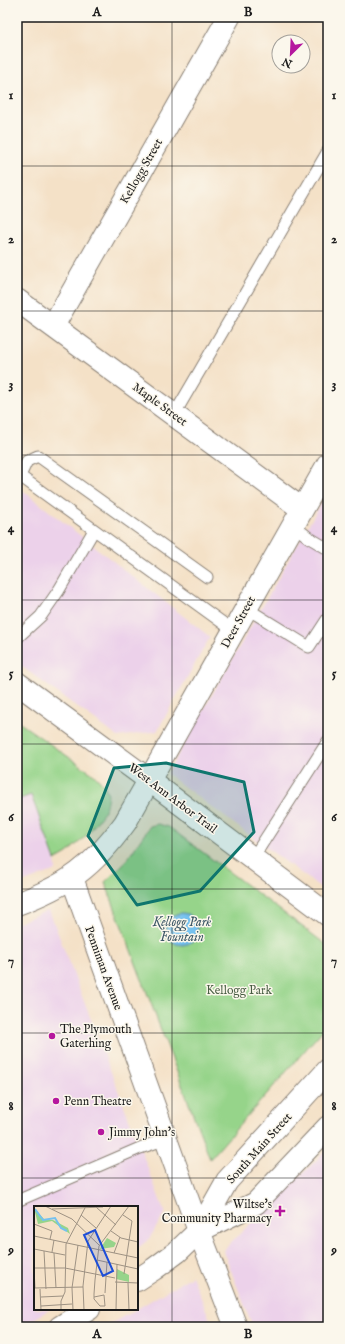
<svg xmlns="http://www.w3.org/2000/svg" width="345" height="1344" font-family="'IM FELL English',serif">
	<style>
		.built { fill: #ecd1ea }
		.green { fill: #96d48a; stroke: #597853 }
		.water { fill: #75c1ef; stroke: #486e86 }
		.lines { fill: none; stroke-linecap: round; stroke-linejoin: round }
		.service-casing { stroke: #887e72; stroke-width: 13 }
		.minor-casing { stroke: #887e72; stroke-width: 24 }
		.tertiary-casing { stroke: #887e72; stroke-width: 24 }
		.secondary-casing { stroke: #887e72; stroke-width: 24 }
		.service { stroke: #fff; stroke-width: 11 }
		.minor { stroke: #fff; stroke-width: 22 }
		.tertiary { stroke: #fff; stroke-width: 22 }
		.secondary { stroke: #fff; stroke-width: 22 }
		.marked { fill: #0f766e; fill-opacity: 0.2; stroke: #0f766e; stroke-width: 3; stroke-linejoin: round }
		.grid { fill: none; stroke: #1c1c1c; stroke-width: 1; stroke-opacity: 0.55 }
		.poi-dot { fill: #b5179e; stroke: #fbf7ec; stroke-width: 1.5 }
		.labels { text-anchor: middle; stroke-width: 3; stroke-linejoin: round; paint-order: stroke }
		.street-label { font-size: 12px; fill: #1c1c1c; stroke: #fbf7ec }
		.park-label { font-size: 12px; fill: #475c42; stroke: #fbf7ec }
		.poi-label { font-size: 12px; fill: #1c1c1c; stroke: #fbf7ec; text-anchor: start }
		.water-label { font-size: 13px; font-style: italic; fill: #3b5666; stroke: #fbf7ec }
		.inset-river { fill: none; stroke: #75c1ef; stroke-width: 2 }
		.inset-road { fill: none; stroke: #9e9283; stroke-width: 1 }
		.view { fill: #1d4ed8; fill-opacity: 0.15; stroke: #1d4ed8; stroke-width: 2 }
		.inset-edge { fill: none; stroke: #1c1c1c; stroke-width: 2 }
		.neatline { fill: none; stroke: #1c1c1c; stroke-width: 1.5 }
		.grid-label { font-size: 13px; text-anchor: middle; font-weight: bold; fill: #1c1c1c }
	</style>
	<rect width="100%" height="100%" fill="#fbf7ec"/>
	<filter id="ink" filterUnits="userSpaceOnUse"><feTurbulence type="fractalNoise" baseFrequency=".025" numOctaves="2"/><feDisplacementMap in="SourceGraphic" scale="8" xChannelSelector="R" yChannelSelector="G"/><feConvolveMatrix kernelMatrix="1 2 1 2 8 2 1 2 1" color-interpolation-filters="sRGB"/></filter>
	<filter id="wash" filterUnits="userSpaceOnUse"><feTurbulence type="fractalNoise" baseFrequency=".012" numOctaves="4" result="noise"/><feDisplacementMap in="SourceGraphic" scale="16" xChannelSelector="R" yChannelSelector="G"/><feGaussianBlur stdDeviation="0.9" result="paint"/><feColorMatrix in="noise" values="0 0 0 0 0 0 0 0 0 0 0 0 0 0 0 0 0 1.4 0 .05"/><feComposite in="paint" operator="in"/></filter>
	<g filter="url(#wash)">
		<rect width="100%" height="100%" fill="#f4e1c7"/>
		<path class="built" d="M17,486L210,637L157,731L118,737L17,663Z
			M328,491V893L167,774Z
			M31,795L55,859L56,870L17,885V800Z
			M49,910L165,1213L149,1239L137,1249V1207H35V1309H50L21,1327H17V923Z
			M328,1149V1327H253L223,1250Z
			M192,1276L213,1327H105L137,1309Z"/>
		<path class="green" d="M17,721L93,774L105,786L108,795L105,811L86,836L67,853L55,860L31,795L17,800Z
			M158,824L169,827L328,946V1024L210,1159L105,882L126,861L150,826Z"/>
		<path class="water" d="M166 929a16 16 0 1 1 32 0a16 16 0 1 1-32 0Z"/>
	</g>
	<g filter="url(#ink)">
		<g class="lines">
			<defs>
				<path id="service" d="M174,415L328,151
					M293,525L308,537L328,549
					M207,577L38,456L27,461L20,476L234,631
					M246,608L309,647L328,618
					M17,638L41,616L59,590L94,530
					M253,858L328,741
					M17,1201L140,1148L166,1139"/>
				<path id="minor" d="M17,300L302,509
					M53,326L229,17
					M72,878L199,1231
					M17,904C68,885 93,867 125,823L328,464"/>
				<path id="tertiary" d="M17,683L149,780L328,915
					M199,1231L236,1327"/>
				<path id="secondary" d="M199,1231L227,1181L328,1070
					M137,1280L154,1269L177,1252L199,1231L256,1203L328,1127
					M60,1327L89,1309"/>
			</defs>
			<use href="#service" class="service-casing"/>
			<use href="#minor" class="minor-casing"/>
			<use href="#tertiary" class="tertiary-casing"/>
			<use href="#secondary" class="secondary-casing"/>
			<use href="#service" class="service"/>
			<use href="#minor" class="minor"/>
			<use href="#tertiary" class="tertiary"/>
			<use href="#secondary" class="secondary"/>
		</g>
	</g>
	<path class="marked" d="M166,763L244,782L254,832L200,891L137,905L88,836L114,768Z"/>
	<path class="grid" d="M172,17V1327M17,166H328M17,311H328M17,455H328M17,600H328M17,744H328M17,889H328M17,1033H328M17,1178H328"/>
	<g class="poi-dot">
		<circle cx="52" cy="1036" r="4"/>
		<circle cx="56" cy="1101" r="4"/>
		<circle cx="101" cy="1132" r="4"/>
		<path d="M278 1205h4v4h4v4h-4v4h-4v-4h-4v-4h4z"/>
	</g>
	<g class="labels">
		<g class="street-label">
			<text transform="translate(141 171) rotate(-60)" y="4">Kellogg Street</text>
			<text transform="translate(160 404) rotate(36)" y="4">Maple Street</text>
			<text transform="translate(238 622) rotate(-61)" y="4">Deer Street</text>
			<text transform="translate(173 798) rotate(37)" y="4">West Ann Arbor Trail</text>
			<text transform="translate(104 968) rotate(70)" y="4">Penniman Avenue</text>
			<text transform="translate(259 1148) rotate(-48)" y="4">South Main Street</text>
		</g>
		<g class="park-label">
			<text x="239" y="994">Kellogg Park</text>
		</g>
		<g class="poi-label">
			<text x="60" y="1033">The Plymouth<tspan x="60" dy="14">Gaterhing</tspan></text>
			<text x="64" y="1105">Penn Theatre</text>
			<text x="109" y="1136">Jimmy John's</text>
			<text x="272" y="1208" text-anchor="end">Wiltse's<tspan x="272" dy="14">Community Pharmacy</tspan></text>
		</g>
		<g class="water-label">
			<text x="182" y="926">Kellogg Park<tspan x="182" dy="15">Fountain</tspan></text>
		</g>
	</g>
	<g transform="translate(34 1206)">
		<rect width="104" height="104" fill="#f4e1c7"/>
		<path d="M0,2L10,13L19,14L34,22L36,28L18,15L4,18ZM73,32L82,37L80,41L66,43ZM83,63L95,69V76L82,73Z" fill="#96d48a"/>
		<path class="inset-river" d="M1,3L9,14L21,12L27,22L33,25"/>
		<path class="inset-road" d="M11,0L38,13L65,39M62,1L82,19M18,3L69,1M47,9L62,22M89,9L98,15L90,68M0,18L18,25L16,33M77,25L87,32L104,36M0,30L104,52M0,43L31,49M10,45L12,83M18,46L20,34M20,47L22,82M80,47L86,31M63,54L104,63M0,62H31L81,72M0,63L1,82M81,76L104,77M94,77L95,104M0,82L49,81M6,83L7,104M71,87L73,56M7,91L29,90M60,91L70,89L71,100H66L60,93V88L61,74L65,40L95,0M7,100L38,98M27,104V95L31,86L32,38L52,0M39,104L38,82L44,39M50,104L49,80L54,35L77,0M82,104L83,58"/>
		<path class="view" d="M61,24L79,65L69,70L50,29Z"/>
		<rect width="104" height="104" class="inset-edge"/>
	</g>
	<rect width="345" height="1344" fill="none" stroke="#fbf7ec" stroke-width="44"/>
	<g transform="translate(291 54) rotate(204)"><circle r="19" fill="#fbf7ec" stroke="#a29f99"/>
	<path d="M0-3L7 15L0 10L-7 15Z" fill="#b5179e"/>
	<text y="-6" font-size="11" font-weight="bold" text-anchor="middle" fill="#1c1c1c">N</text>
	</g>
	<rect x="22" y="22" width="301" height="1300" class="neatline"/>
	<g class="grid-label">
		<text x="97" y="16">A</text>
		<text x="248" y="16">B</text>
		<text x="11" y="99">1</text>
		<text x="334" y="99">1</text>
		<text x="11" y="243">2</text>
		<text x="334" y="243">2</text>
		<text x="11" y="388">3</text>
		<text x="334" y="388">3</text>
		<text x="11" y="532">4</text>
		<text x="334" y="532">4</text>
		<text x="11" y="677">5</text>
		<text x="334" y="677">5</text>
		<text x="11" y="821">6</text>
		<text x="334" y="821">6</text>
		<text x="11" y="965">7</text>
		<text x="334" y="965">7</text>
		<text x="11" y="1110">8</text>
		<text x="334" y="1110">8</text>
		<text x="11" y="1254">9</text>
		<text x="334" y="1254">9</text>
		<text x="97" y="1338">A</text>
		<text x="248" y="1338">B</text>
	</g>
</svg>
